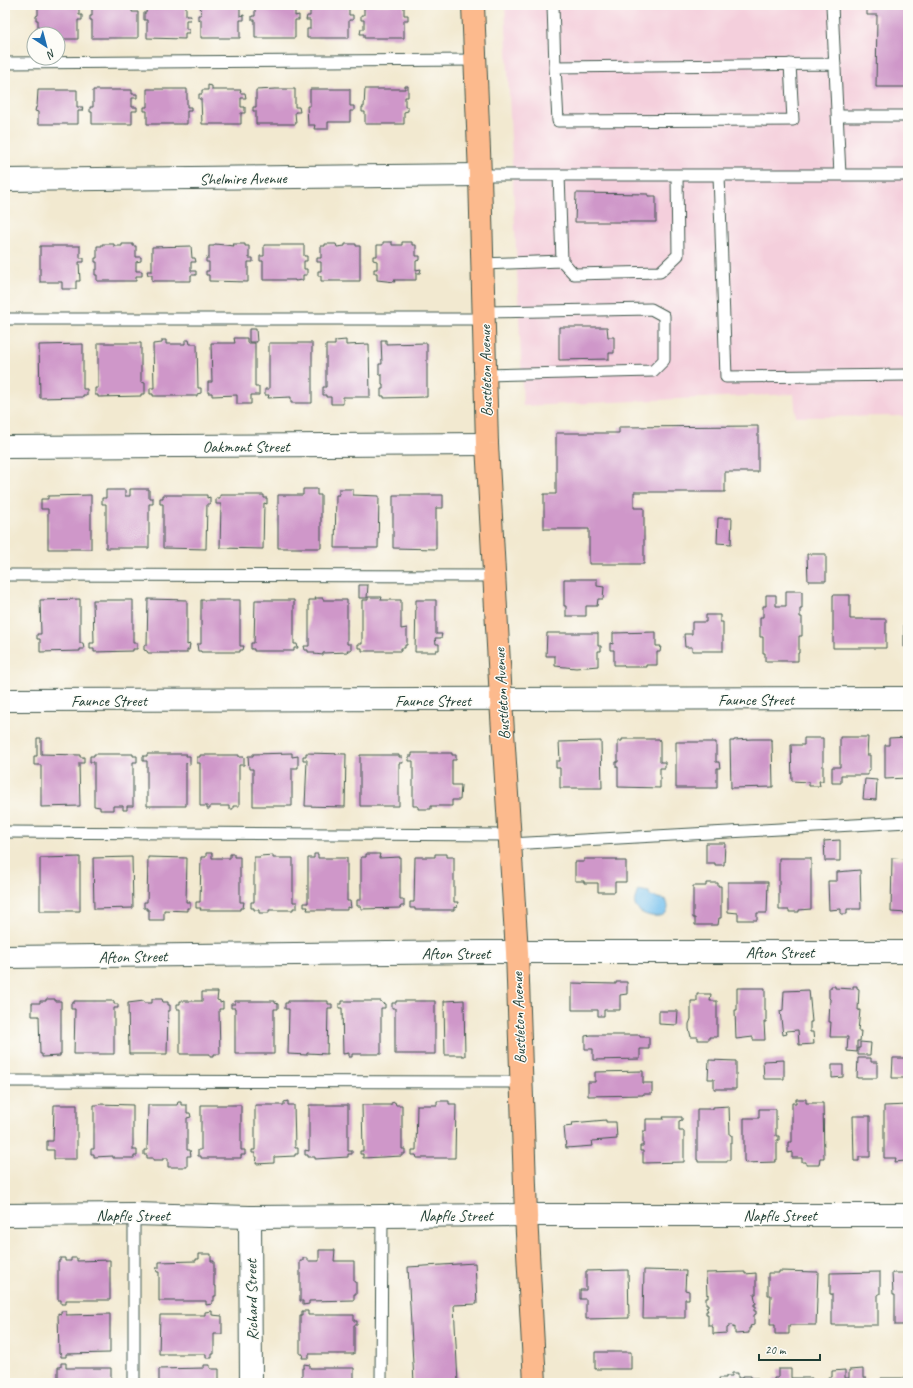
<svg xmlns="http://www.w3.org/2000/svg" width="913" height="1388" font-family="Caveat,sans-serif">
	<style>
		.built { fill: #f4cfdc }
		.water { fill: #75c0ee; stroke: #4a7e91 }
		.building { fill: #cf97c9 }
		.lines { fill: none; stroke-linecap: round; stroke-linejoin: round }
		.service-casing { stroke: #3f574b; stroke-width: 13 }
		.minor-casing { stroke: #3f574b; stroke-width: 24 }
		.primary-casing { stroke: #3f574b; stroke-width: 24 }
		.service { stroke: #fff; stroke-width: 11 }
		.minor { stroke: #fff; stroke-width: 22 }
		.primary { stroke: #fcba8d; stroke-width: 22 }
		.labels { text-anchor: middle; stroke-width: 3; stroke-linejoin: round; paint-order: stroke }
		.street-label { font-size: 16px; fill: #1f3d34; stroke: #fdfcf7 }
	</style>
	<rect width="100%" height="100%" fill="#fdfcf7"/>
	<filter id="ink" filterUnits="userSpaceOnUse"><feTurbulence type="fractalNoise" baseFrequency=".025" numOctaves="2"/><feDisplacementMap in="SourceGraphic" scale="8" xChannelSelector="R" yChannelSelector="G"/><feConvolveMatrix kernelMatrix="1 2 1 2 8 2 1 2 1" color-interpolation-filters="sRGB"/></filter>
	<filter id="wash" filterUnits="userSpaceOnUse"><feTurbulence type="fractalNoise" baseFrequency=".012" numOctaves="4" result="noise"/><feDisplacementMap in="SourceGraphic" scale="16" xChannelSelector="R" yChannelSelector="G"/><feGaussianBlur stdDeviation="0.9" result="paint"/><feColorMatrix in="noise" values="0 0 0 0 0 0 0 0 0 0 0 0 0 0 0 0 0 1.4 0 .05"/><feComposite in="paint" operator="in"/></filter>
	<g filter="url(#wash)">
		<rect width="100%" height="100%" fill="#f2e9d0"/>
		<path class="built" d="M505,5H908V416L796,417L794,394L523,406Z"/>
		<path class="water" d="M638,890L649,892L650,896L666,900C677,923 639,919 635,905C633,901 637,894 638,890Z"/>
		<g id="blocks">
			<path class="building" d="M38,5H79V15H82V20H78V39H58V34L35,33L36,29H38V20H36V16L38,15Z
				M92,5H132V12H138V38H92V20H90V16H92Z
				M147,5H186V16H191L190,20H186V29H189V33H185V39L147,38V20H144V13H146Z
				M200,5H240V16L244,15V20H240V38H201V19L198,20V15H201Z
				M255,5H295V16L299,15V20H295V38H255V20H252V16H255Z
				M310,5H349V15H353V20H349V38H307V29H310V20H306L307,16H310Z
				M364,5H404V15H408V20H404V38H364V34H360L361,29H364V20H361V15H364Z
				M867,5H908V87H876L877,15H867Z
				M208,85L212,86V90H241L240,93H245L246,98H241V107H245V113H241V124H202L201,99H199V94H202V90H208Z
				M405,86H408V97H405V107H408V111L404,112V124H365V112H362V107H364L365,89H405Z
				M147,89H187V107H191V111H187V124H147V111H144V107H147Z
				M275,89H295V107H299L300,112H295L296,124H256V111H253V107H256V90Z
				M310,89H350V106H354V111H350V122H328V129H314L315,125H308L307,106H310Z
				M38,90H77V107H83L82,111H78V124H38V112L35,111L36,107H37Z
				M93,90H132V94H137V98H132V107H137V111H132V124H92V112H90V107H93Z
				M576,193L648,194V196H656V222H575Z
				M383,242H392V245H402V242H412V245H416V256H420V260L416,261V270L421,269L420,273H416V280H394L395,282L377,280V273H374V269H377V261L373,260V256H377V245H383Z
				M102,244H114V246H122V244H133V246H136V257H141V261L136,262V271H142V276H136V281H97V275H95V270H97V262H95V258H97V246H102Z
				M215,244L234,246L233,244H245V246H249V258H253V262H248V282L209,281V275H206V271H209V262H206V258H209V246H214Z
				M325,244H336L337,247L345,246V244H356V246H360V281H321V276H318V271H321V262H317V258H321V246H325Z
				M264,245H304V256H307V261H304V269H307V275H303V280L295,281V280H263V261H260V256H264Z
				M40,246H80V258H84V262H79L80,281H76V289H62V282H40Z
				M191,246L192,258H195L196,262H191V271H196V275H191V281H152V275H148L147,271H152V247Z
				M559,327H607L608,337H614V353H609V359L559,360Z
				M249,329H256L257,342H249Z
				M234,338H247V343H255V387H259V395H251V404H237V395L212,396V393H208V382H212L211,343H235Z
				M162,340H166V344H185V340H189L190,344H197L198,388H201V393L197,394V396H153V394H150V388H154L153,344L162,343Z
				M346,340V345L369,344L370,397H343V404H331V397H326V395H323V387H326V345H335V341Z
				M381,340H386V344L427,343V397L384,398V396H381V389H383V384H382V375H379V364H382Z
				M98,343H141V382L145,383V394H141V396L98,397V395H95V388H98Z
				M269,343H312V403H291V397L268,398L269,395H265V389H269Z
				M83,344V389H87V395H83V397L40,398L39,345Z
				M758,426V472H725V492H634V508H644V564H589V529H544V494H556V433H619V427Z
				M130,489H149V498H153V504H149V548H106V504H102V498H106V490H125V496H130Z
				M303,489H317V495H321V548H278V495H303Z
				M339,489H353V495L379,496L378,548H335L336,495H339Z
				M91,495V549H48V509H41V499H48V496Z
				M163,495H207V498L210,497V504H207L206,549L163,548V504H160V498H163Z
				M220,495H264V498H267V504L264,503L263,549L220,548L221,504H216V498H220Z
				M393,495H443V508H436V549L393,548Z
				M718,518H732L731,544L717,543Z
				M807,554H826V581H808Z
				M564,579H597V586L604,587L603,599H598L597,606H586V616H566V606H564Z
				M359,585H368L367,598H359Z
				M786,591H802V609H800V617H802V636H799V653H798V661H765V653H763V637H760V617H763V606H766V595H776V606H786Z
				M833,595H850V619H886V648H833Z
				M368,597H382L381,600H401V629L407,628V645H405V648H401V651H362V648H358V644H362V600H368Z
				M315,598H323V600H347V644H351V650H347L348,652L323,653V655L314,654V652H308V650H305L304,646H309V600H316Z
				M80,599V643H83L84,649H80V651L40,652V639H37V634H41L40,600Z
				M148,599L187,600V645L190,644L189,650H187V653H148L147,651L144,650V645H147Z
				M93,600H133V643H137V649H133V651L94,652V649H90V643H94Z
				M201,600H240V646H244L243,650H240V652H201V651H198L197,644H201Z
				M255,600H294V644H297L298,648H294V651H254V649H251V643H254Z
				M416,600H436V634H442L441,638H435L436,644H439V650H436V652H415Z
				M904,604H908V647H904Z
				M706,615H720V622H723V651H692V647H685L684,634H692V622H706Z
				M656,632V646H661L660,652H657V665H646V667H624V665H614V650H610V643L613,644V633Z
				M547,633H598V646H601V651H598V666L576,668L555,666V656H546Z
				M840,737H868L867,755H870V770H868V775H841V783H832V767H840Z
				M908,737V778L885,779V745H889V738Z
				M37,738H41V754L80,755V757H84V763H79L80,806L41,807V765H34V756H37Z
				M804,738H823V781H819L820,786H809V782L792,781L791,745H804Z
				M622,739H659L660,741V762H665V768H660V788L618,787V767H616V762H618V741H622Z
				M752,739H771V741H772L773,787L731,788L730,741H734V740Z
				M601,741L602,788H560V768H556V761H560L559,742Z
				M676,742H716V762H719L720,768H717V788H676Z
				M292,753V757L298,756V768H292V806H253V769H249L248,756H253V754Z
				M306,753L346,754L345,807L305,806L307,760H303V756H306Z
				M412,753H452V755H456V760H452V785H461L460,800H452V806H431V809H418V806H413V761H409V756H412Z
				M94,754H133V756H137V762H133V806H127V810H123V806H113V810H100V807L94,806V762H90V756H94Z
				M147,754H186V756H190V764L186,763V806H147V761H143V756H147Z
				M200,755H239V757H244V765H239V806H233V809H229V806H210V809H207V806H200V763H197V757H200Z
				M360,755H399V757H402L403,763H399V806H360Z
				M865,779L877,780L876,800L863,799Z
				M840,840V861H825L824,841Z
				M706,843H725L724,865H715V863H706Z
				M206,853H212V858H230V854H234V857H240V902H244L243,908H240V910H200L201,908H196V902H200L201,857H206Z
				M314,854H318V858H347V901H350L351,908L347,907V910H307L308,907H304V903H308V858H314Z
				M366,854H380L379,858L400,857V900H404V906H401L400,908L361,909V906H357V900H361V857H366Z
				M435,854H447V857H454V902H458L457,908L454,907V910H415V908H410V902H414L415,857H435Z
				M273,855V858H293V902H297V908H293V910H269V913H259V910H254V908H251V902H254V857H260V856Z
				M80,857V911H40V858Z
				M132,857L133,908L94,909L93,858Z
				M148,857L187,858L186,902H190V908H187V911L164,910V920H149V910H147V908H144V902H147Z
				M779,858H811V909L799,910V912H789V910H779Z
				M892,858L908,859V913L891,912Z
				M584,859H617V861H626V882H615V892H598V883H584V881H575V862H584Z
				M860,870L861,909H847V914H841V909L829,910L828,881H837V872Z
				M728,882H768L767,913H757V920H738V913L728,912Z
				M706,883H718V886H721V918H719L718,925H695V918H693V886H706Z
				M616,982H627V994L620,995V1010H604V1016H598V1010H572V983L616,984Z
				M831,986H835V988L853,989V986H857V988L859,989L858,1010H860L858,1031H861L860,1041H857V1052L847,1051L848,1037H830L831,1022H829L830,999L829,998V988H831Z
				M737,988H765V1010H766V1022H764L765,1040H753V1037L736,1039L735,1010H737Z
				M809,990L812,1022H810V1032H813L814,1044L799,1045L798,1030L786,1031L787,1034L783,1035L780,1011L783,1010L784,991Z
				M202,992H218L217,1000L220,1001V1003L223,1002V1009H219L220,1054H214V1056H210V1054H180V1009H177V1004H180V1001H202Z
				M697,994H711L710,1001H717V1037H709V1040H698V1037H691L689,1029V1024L691,1019V1001H697Z
				M46,999H55V1001H61V1054H60V1056L42,1057V1054H40L39,1016H32V1003H40V1001H46Z
				M152,999H162L163,1002H168V1005H170V1011H168L167,1054H129L128,1003L144,1001V1003H152Z
				M464,1000L465,1056H462V1055H445L444,1001Z
				M74,1001H114V1004H118V1008H114V1054H74L75,1009H71V1003H74Z
				M235,1001H275V1003L278,1004V1009H274V1054H235V1008H231V1004H235Z
				M288,1001H328V1004H332V1008H328L327,1054L307,1053V1055L288,1054L289,1009H285V1003H288Z
				M342,1001H381L382,1003L385,1004V1008H381V1054H352V1057H349V1053L343,1054L342,1008H339V1004H342Z
				M396,1001H435V1054H395V1008H392V1003H396Z
				M659,1011H678L677,1025L659,1024Z
				M591,1035H640V1037H649V1049H640V1059L593,1060V1049H585V1036Z
				M860,1042L871,1043L870,1055H858V1048H860Z
				M858,1058H871V1062H877V1078H857Z
				M893,1058H908V1078H892Z
				M709,1060L736,1061V1089H714V1079H708Z
				M784,1060V1079H764L763,1061Z
				M832,1065H843V1077L832,1078Z
				M643,1071V1083H652V1094H643V1095L588,1096V1082H595V1072Z
				M796,1099H806V1103H823L824,1158H820L819,1165H806V1162H802V1158H792V1152L788,1153V1142H792V1103H796Z
				M288,1101V1105H294L295,1148H298V1154H295V1156L274,1157V1163L256,1164L257,1157H255V1153H252V1150H255V1105H284V1102Z
				M437,1101H449V1104H456L455,1158H417L416,1155H412V1150H416L417,1105H437Z
				M178,1102H181V1105H187V1113H190L191,1117L187,1118V1150H190L191,1156H187V1167H168V1158H163V1160H153V1158H147V1155H144V1150H147L148,1105H177Z
				M395,1102L396,1105H402V1149H405V1154H402V1156L363,1158V1154H360V1151H363L362,1105H391V1103Z
				M99,1104L133,1105V1150H137V1156H134V1158H113V1156L94,1157V1154H91V1149H94V1105H99Z
				M54,1105H77V1159H54V1150H47V1141H53Z
				M201,1105H241V1150H245V1155H241V1158H201V1156H198V1150H201Z
				M309,1105H348V1151H352V1154H348V1157L315,1159V1157H308V1155H305V1150L309,1151Z
				M908,1105V1158H906L905,1161L895,1162L896,1158H884V1106Z
				M729,1106L730,1135H732V1142H730V1160H727V1162H698V1160H697V1109H713V1107Z
				M759,1109H776V1136H779V1140H777V1160H775V1162L745,1163L744,1160V1118H759Z
				M853,1116H870V1157H859V1161H854Z
				M663,1117H682V1120L679,1121V1131H684V1162L643,1163V1151H640V1146H643V1131H646V1119H664Z
				M606,1120V1122H616L617,1139L592,1141L593,1146L566,1148L564,1127L573,1126L572,1123Z
				M319,1250H335L334,1261H354V1282H356V1294H354V1300L309,1301V1304L303,1305V1301H300V1261H303V1258H308V1261H319Z
				M199,1254H211V1261H214V1286H216V1296H214V1301H212V1304L206,1305V1301H159V1272H157L156,1268H159V1262L196,1261V1259H199Z
				M60,1258H65V1261H71V1258H77V1261L110,1260V1300H66V1304H61V1300H58V1261H60Z
				M475,1263L477,1304L454,1305L458,1383H414L408,1267Z
				M628,1270L629,1318L586,1319V1299H580V1290H586V1271Z
				M644,1270L686,1271L685,1290L689,1291V1299H685V1318H643Z
				M779,1271L818,1272L816,1325H789V1334H775V1325H770L771,1295H768V1273H779Z
				M745,1272V1274L756,1273V1294H754L756,1304H754V1306H756V1309H754V1311H756V1314L754,1315V1325L750,1326L751,1328H749V1333L735,1334V1327L733,1328V1325H729V1327L727,1328V1333L713,1334V1327H712V1325H708V1314H706V1311H708L706,1307L708,1306V1304H706V1298H708V1294L707,1295L706,1273Z
				M880,1272V1294H878V1325H832V1294H830V1273Z
				M892,1273H908V1325H895V1295H893Z
				M61,1311H66V1315L110,1314V1353L66,1354V1357H61V1354L59,1353L58,1313L61,1314Z
				M212,1311V1315L222,1316V1334H214V1354H212V1358H206V1354H159L160,1315H205V1312Z
				M302,1311H308V1315H354V1321H357V1325H354V1354H309V1358H302L303,1354H300V1315H302Z
				M595,1352H631V1369H595Z
				M61,1363H66V1368H111V1383H58V1367H61Z
				M304,1364L310,1365V1368H354V1383H302V1368H304Z
				M204,1365H210V1368L212,1369H219V1383H159V1369L204,1368Z
				M778,1369H791V1378H812V1383H774V1378H778Z
				M863,1369V1378H866L867,1383H828V1377H832V1371L845,1370V1378H849V1370Z
				M732,1373H738V1378H743V1376H751V1378H758V1383H720L719,1378H726V1376H732Z
				M881,1378H908V1383H881Z"/>
		</g>
	</g>
	<g filter="url(#ink)">
		<use href="#blocks" fill-opacity="0" stroke="#3f574b" stroke-width="1"/>
		<g class="lines">
			<defs>
				<path id="service" d="M553,5L555,67
					M832,5L840,175
					M5,63L475,60
					M790,64L793,120L558,121L555,67L835,64
					M837,116H908
					M480,175H908
					M719,175L726,377L908,375
					M562,261L574,274L660,272L678,255L677,175
					M483,264L562,261L559,175
					M484,312L651,309L664,316V360L653,371L485,375
					M5,319H484
					M5,575L494,576
					M5,832L509,835
					M510,844L908,822
					M5,1081L520,1082
					M134,1214V1383
					M381,1383L382,1216"/>
				<path id="minor" d="M5,180L480,175
					M5,447L487,444
					M5,700L908,698
					M5,957L481,952H908
					M5,1215L134,1214L250,1217L526,1215H908
					M250,1217L251,1383"/>
				<path id="primary" d="M473,5L480,175L487,444L501,700L517,952L526,1215L535,1383"/>
			</defs>
			<use href="#service" class="service-casing"/>
			<use href="#minor" class="minor-casing"/>
			<use href="#primary" class="primary-casing"/>
			<use href="#service" class="service"/>
			<use href="#minor" class="minor"/>
			<use href="#primary" class="primary"/>
		</g>
	</g>
	<g class="labels">
		<g class="street-label">
			<text transform="translate(243 178) rotate(-1)" y="6">Shelmire Avenue</text>
			<text transform="translate(485 371) rotate(-91)" y="6">Bustleton Avenue</text>
			<text x="246" y="452">Oakmont Street</text>
			<text transform="translate(501 694) rotate(-93)" y="6">Bustleton Avenue</text>
			<text x="756" y="705">Faunce Street</text>
			<text x="109" y="706">Faunce Street</text>
			<text x="433" y="706">Faunce Street</text>
			<text x="780" y="958">Afton Street</text>
			<text x="456" y="959">Afton Street</text>
			<text transform="translate(133 956) rotate(-1)" y="6">Afton Street</text>
			<text transform="translate(518 1018) rotate(-92)" y="6">Bustleton Avenue</text>
			<text x="133" y="1221">Napfle Street</text>
			<text x="456" y="1221">Napfle Street</text>
			<text x="780" y="1221">Napfle Street</text>
			<text transform="translate(251 1300) rotate(-91)" y="6">Richard Street</text>
		</g>
	</g>
	<rect width="913" height="1388" fill="none" stroke="#fdfcf7" stroke-width="20"/>
	<g transform="translate(46 46) rotate(144)"><circle r="19" fill="#fdfcf7" stroke="#a4b0a9"/>
	<path d="M0-3L7 15L0 10L-7 15Z" fill="#1f6fb2"/>
	<text y="-6" font-size="11" font-weight="bold" text-anchor="middle" fill="#1f3d34">N</text>
	</g>
	<path d="M759 1354v6h61v-6" fill="none" stroke="#1f3d34" stroke-width="2"/>
	<text x="765" y="1354" font-size="12" fill="#1f3d34" stroke="#fdfcf7" stroke-width="3" paint-order="stroke">20 m</text>
</svg>
